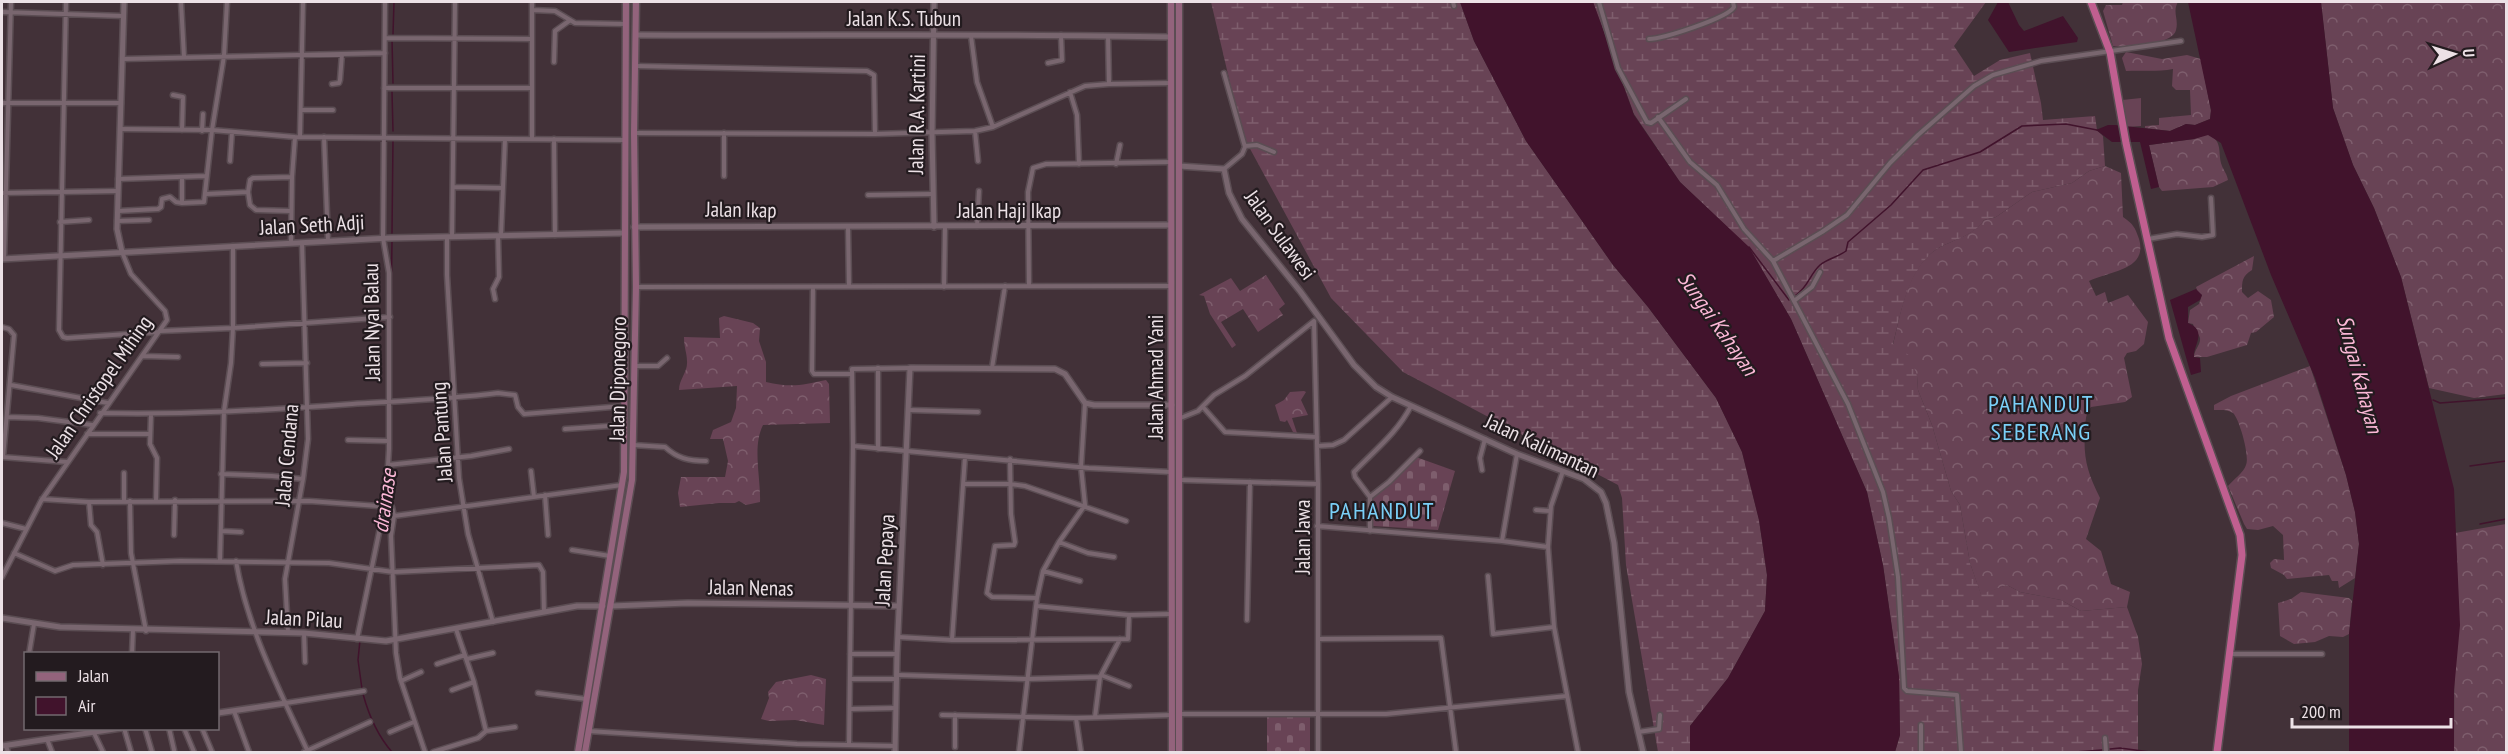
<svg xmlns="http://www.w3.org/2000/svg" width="2508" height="754" font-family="'PT Sans Narrow',sans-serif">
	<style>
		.grass { fill: #684355 }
		.forest { fill: url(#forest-crowns) }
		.wetland { fill: url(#wetland-marsh) }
		.cemetery { fill: url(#cemetery-stones) }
		.water { fill: #41132c }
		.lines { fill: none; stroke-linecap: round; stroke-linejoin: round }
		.stream { stroke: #41132c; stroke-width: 1.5 }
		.minor-casing { stroke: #5b4d53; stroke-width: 7 }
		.tertiary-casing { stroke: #5b4d53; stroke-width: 8 }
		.secondary-casing { stroke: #5b4d53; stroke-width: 9 }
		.trunk-casing { stroke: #5b4d53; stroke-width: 10 }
		.minor { stroke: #79666f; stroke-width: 4 }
		.tertiary { stroke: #79666f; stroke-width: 5 }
		.secondary { stroke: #93637c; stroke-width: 6 }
		.trunk { stroke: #c05f90; stroke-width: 7 }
		.labels { text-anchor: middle; stroke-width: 4.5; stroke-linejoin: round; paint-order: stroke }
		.street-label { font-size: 21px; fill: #ece1e6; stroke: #231b1f }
		.water-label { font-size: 22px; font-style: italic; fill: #fcb8d7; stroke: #231b1f }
		.quarter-label { font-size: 24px; letter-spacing: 1.5px; fill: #7acff7; stroke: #231b1f }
	</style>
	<defs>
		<pattern id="forest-crowns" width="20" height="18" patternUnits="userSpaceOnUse" patternTransform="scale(1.5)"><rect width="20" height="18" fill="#684355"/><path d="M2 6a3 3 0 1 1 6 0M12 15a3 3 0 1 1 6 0" fill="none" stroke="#7e5e6d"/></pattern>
		<pattern id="wetland-marsh" width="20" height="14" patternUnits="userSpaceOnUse" patternTransform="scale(1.5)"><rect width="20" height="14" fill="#684355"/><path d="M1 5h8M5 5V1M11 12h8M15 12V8" fill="none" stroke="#7e5e6d"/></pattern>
		<pattern id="cemetery-stones" width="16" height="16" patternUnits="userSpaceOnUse" patternTransform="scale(1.5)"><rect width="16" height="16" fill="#684355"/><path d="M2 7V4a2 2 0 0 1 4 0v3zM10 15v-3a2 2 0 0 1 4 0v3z" fill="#7e5e6d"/></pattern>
	</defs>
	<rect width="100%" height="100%" fill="#423138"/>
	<path class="grass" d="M2141,98V126L2127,127L2122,100Z"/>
	<path class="forest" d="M2123,2H2178C2172,12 2179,19 2176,30C2173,45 2126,48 2113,46L2103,11L2106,5H2122Z
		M2321,2H2506V394L2474,398L2429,388L2401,277L2374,208L2353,165L2333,108Z
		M2126,52L2162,59L2187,55L2201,59L2211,111L2210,119L2195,125L2186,124L2170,131L2145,128V126L2159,125V118L2191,115L2190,90H2176L2172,86L2173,69C2157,72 2142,70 2126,71L2122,58Z
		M2208,134C2224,142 2217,153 2222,166C2224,171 2227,174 2228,180L2213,187L2162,191L2159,187L2149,145L2194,139Z
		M2105,166L2121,173L2123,217C2133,224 2135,227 2139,239C2148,270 2110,271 2089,281L2096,296L2105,292L2108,303L2128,295L2148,322L2144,344L2136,351L2127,353L2124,358L2132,397L2125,402L2091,407C2085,414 2086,420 2085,429C2083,457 2087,472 2100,498L2086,539L2101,551L2111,584L2130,592L2127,607L2081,611L2061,600L2020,592L2007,585L1981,595L1970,563L1960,505L1951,491L1932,425L1918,390L1917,376L1903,353L1893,345C1901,313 1907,268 1937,249C1952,240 1973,236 1984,220L1996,217L2032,192L2072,183L2089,171Z
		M2254,256L2252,270C2242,276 2242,281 2242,292L2248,298L2258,291L2271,300L2274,317L2256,332L2251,333L2247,345L2207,357H2194C2194,350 2201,345 2200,338C2199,334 2194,329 2193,324L2188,323L2190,310L2199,304L2202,295L2198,293L2196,287Z
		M1266,275L1285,304L1279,309L1283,315L1258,332L1243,309L1221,322L1236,345L1232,348L1210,314L1204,296L1199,295L1231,278L1240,291Z
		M724,316L753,323L760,328L759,341L766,362V382C791,388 803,385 826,380L829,384L830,423L763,425C752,447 761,478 760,502L746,505L739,501L735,503H719L680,507L678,493L681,477H725L728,461L723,439H710L713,430L731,422L736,408L737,386L679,390C679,379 688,372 687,361C687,353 684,348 684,337L720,338L719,318Z
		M2310,366L2346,475L2355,512L2359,544L2355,578L2339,588L2338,581H2332L2329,575L2287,579L2284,575L2271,568L2270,563L2274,559L2284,560L2283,535L2273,526L2258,530L2247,529L2244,524L2228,486C2233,480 2244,472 2246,465C2250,456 2239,418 2233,413C2227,409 2221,410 2214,410V405L2231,396Z
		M1304,391L1306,392L1301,400L1308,415L1292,418L1297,433L1293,432L1287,420L1285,422L1280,421L1275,405L1284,400L1290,392Z
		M2506,524V752H2454L2455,533Z
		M2301,592L2349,598L2352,601L2349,634L2343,637L2329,636L2315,642L2294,644L2280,636L2278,603L2291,599Z
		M811,675L826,679L824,725L795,720L769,721L761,719L769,698L768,692L776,682Z"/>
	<path class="wetland" d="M1211,2H1460L1474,41L1526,141L1613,265L1648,307L1716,398L1742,452L1759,520L1767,575L1765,611L1728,678L1690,726V752H1658L1626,565L1622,498L1618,485L1403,372L1331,298L1242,134Z
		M1593,2H1986L1954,46L1974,76L2000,60L2030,53L2041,103L2043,120L2095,116L2097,130L2103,136L2105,166L2089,171L2072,183L2032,192L1996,217L1984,220C1974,236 1952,240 1937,249C1908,268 1901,313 1893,344L1910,356L1917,376L1918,390L1932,425L1951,491L1960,505L1970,563L1981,594L2007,585L2020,592L2061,600L2081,611L2127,607L2138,637L2142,664L2138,690V752H1895L1900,735L1899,677L1883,565L1867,492L1791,319L1749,248L1680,182L1634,114Z"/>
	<path class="cemetery" d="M1416,457L1455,471L1438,530L1373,526V497Z
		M1267,716H1310V752H1267Z"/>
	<path class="water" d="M1460,2H1593L1634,115L1680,182L1749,247L1791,319L1867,492L1883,565L1899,677L1900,735L1895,752H1690V726L1728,678L1765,611L1767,575L1759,520L1742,452L1716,398L1648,307L1613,265L1526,141L1474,41Z
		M1998,2H2008L2019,25L2024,31L2063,16L2078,38L2077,42L2009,52L1988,20Z
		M2188,2H2321L2333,108L2353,165L2374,208L2401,277L2454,489L2460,625L2454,690V752H2349V634L2359,544L2355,512L2346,475L2315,378L2271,275L2221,143L2208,135L2194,139L2149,145L2159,187L2151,189L2140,142H2112L2096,130L2108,125H2115L2170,131L2186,124L2195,125L2210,119L2211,110Z
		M2196,289L2202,295L2200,300L2188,307V323C2208,331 2193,345 2194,357L2200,358L2201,372L2191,375L2170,300Z"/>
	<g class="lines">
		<path class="stream" d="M393,34L394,2
			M392,39L393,83
			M392,92L393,131
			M392,233L393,139
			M1749,247L1789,300
			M1796,295C1808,287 1810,274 1820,265C1827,259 1838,257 1846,251L1848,242L1891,205L1923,170L1980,152L2022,126L2066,124L2097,130
			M391,314L392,241
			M2433,400L2440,403L2506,398
			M2470,466L2506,461
			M388,488L391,451
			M2480,524L2506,519
			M360,635L362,622
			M360,640L358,660L362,689
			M363,694C369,716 377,735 392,752
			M2110,749L2120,748L2150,752
			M2075,752L2102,750"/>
		<defs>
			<path id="minor" d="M66,2L59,330L63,337L67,338L158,332
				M181,2L184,57
				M532,2V139
				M1453,2L1454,6
				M1599,2L1618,68L1647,122L1651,123L1686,99
				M532,10L555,11L575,23L625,24
				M2,12L123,16
				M971,36L977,82L993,127
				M385,38L532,39
				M1649,39C1662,39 1728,18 1734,7L1733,2
				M122,59L385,53
				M554,62L555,31L569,21
				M1048,63L1062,60L1061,35
				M636,66L867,71L874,75L875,134
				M332,84L339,83L340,80L342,54
				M1109,84L1171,83
				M384,88H532
				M1070,92L1077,115L1079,164
				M173,95L183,97L182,130
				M2,103H121
				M301,110H333
				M1658,117L1690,162L1717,185L1744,229L1773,261L1822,232L1847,215L1890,163L1918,135L1974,86L1993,75L2041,61L2181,41
				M120,129L212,130L295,137L624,140
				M202,131L203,114
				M975,131L978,161
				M634,133L875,134L975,131L993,127L1085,86L1109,84L1108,36
				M724,133V176
				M300,136L303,2
				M324,137L328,241
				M554,139L555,235
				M1245,146L1257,145L1274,152
				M230,161L232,132
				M1116,164L1120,145
				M1224,169L1242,154L1245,147L1224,73
				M182,177V203L204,202L212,130L224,56L227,2
				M118,179L206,176
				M453,187L503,188
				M248,192L250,180L253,178L292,177
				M2,193L118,191
				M206,194L248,192L250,205L256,210L291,211
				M868,195L932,194
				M118,211L158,209L161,207L162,199L170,197L176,202L182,203
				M117,221L149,220
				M60,222L89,220
				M977,226L979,191
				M848,227L849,286
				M501,235L505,139
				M452,236L455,2
				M447,237V275L459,478L468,534L493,622
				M2148,239L2177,234L2202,237L2213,235L2211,198
				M291,243L292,177L295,137
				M4,259L11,2
				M1773,261L1848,404L1883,492L1889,518L1898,577L1904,688L1907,691L1957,695L1961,752
				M1029,286L1028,192L1033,168L1046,164L1171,162
				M636,287L1172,286
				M813,287L812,371L814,374H850
				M944,287L945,227
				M495,299L493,289L499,277L498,236
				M1794,301L1812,287L1820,272
				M1314,321L1318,484V752
				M2,327L9,329L14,335L3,457
				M160,331L233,328L390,317
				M142,356L178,357
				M262,364L307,363
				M635,366H658L667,358
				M992,368L1005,286
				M11,385L108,403
				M1203,407L1225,432L1317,437
				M908,410L978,412
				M100,413C184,415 268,410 352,404C401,401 450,399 498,393L515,395L518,407L524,414L624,406
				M151,415L150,444L157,458L156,501
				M7,417L38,418L92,425
				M1178,419L1198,411L1214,395L1245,376L1314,321
				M565,429L623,425
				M87,434H149
				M348,440L389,441
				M633,445L665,447C677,458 688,461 706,461
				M853,446L852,369L910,368
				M1317,446L1333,445L1344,440L1392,397
				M878,449V368
				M2,457L67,462
				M1010,459L1011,514L1015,542L1014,545L995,546L987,593L992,597L1037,598
				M388,465L471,456L509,449
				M1482,470L1480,458L1485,439
				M531,471L534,497
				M1563,471L1551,506L1548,547L1554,627L1578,752
				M124,473V501
				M221,474L272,476L303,479
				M1181,480L1318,484
				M964,484H1010L1025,486L1126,521
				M545,495L548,535
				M1370,497L1389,482L1420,451
				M42,499L89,502L309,501L392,507L394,516L391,536L396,653L400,678L425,752
				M130,501L131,553L146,631
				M89,502L91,525L97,532L103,565
				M1536,510L1550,511
				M394,516L622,485
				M2,523L26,529
				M1317,526L1502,541L1548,547
				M221,531L241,532
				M1370,531V497L1355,477L1354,472C1375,450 1397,433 1411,406
				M174,535L175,500
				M1502,541L1517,454
				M1059,542L1088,553L1114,557
				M572,550L610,556
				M14,553L55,571L73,565L180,561L329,563L393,572L539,565L543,572L544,612
				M220,561L224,411L231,363L233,328V246
				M236,561C247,628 280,691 308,752
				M1043,571L1080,581
				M1488,576L1493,634L1554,627
				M2,577L41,501L167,320L165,311L131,274L122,252
				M1036,606L1129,615L1171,614
				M1247,620L1250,482
				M288,632L285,579L303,479L308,439L302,243
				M304,633L305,662
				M898,637L952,640L1128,639L1129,615
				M357,639L386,499L389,449V273L383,238L385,2
				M1319,639L1441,638L1456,752
				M952,640L965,457
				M29,654L34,624
				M132,654L133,630
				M850,654H897
				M2229,654H2322
				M467,659L493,653
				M437,664L465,655
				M898,675L1026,679L1100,677
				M1101,675L1129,686
				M850,679H897
				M401,681L421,672
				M452,690L474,682
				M538,693L586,699
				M286,703L364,691
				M850,709L896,708
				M234,711L249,752
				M1179,714H1386L1567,696
				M942,715L1076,718L1172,715
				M1095,717L1100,677L1120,639
				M1076,718L1081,752
				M1921,725V752
				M124,728L131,752
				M145,728L152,752
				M169,728L174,750
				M184,728L194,752
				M202,728L212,752
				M486,731L515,727
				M588,731L797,744L895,746
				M390,732L414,722
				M1638,732L1659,729L1660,715
				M94,733L103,752
				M2105,738L2106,752
				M47,739L52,752
				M849,744L853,446L1089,468L1171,472
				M6,746L8,752
				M955,747V715
				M304,752L370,722
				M433,752L478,738L486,731L474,682L456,629
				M1019,752L1037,598L1043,571L1059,542L1085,505L1081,467L1085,403"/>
			<path id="tertiary" d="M636,35C814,36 993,33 1171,37
				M1179,166L1224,169L1229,193L1242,219L1300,291L1354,365L1376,387L1392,397L1517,454L1584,479L1601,492L1606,503L1614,543L1629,692L1643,752
				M634,227L1170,225
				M934,227L932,134L934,2
				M122,252L117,229L124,2
				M2,259L390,238L624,233
				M611,606L688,603L899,606
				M2,618L60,627L304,633L386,641L577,606H603
				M218,713L286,703
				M2,746L121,728
				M895,752L897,654L910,368L1055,369L1065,374L1085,403L1094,405H1172"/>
			<path id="secondary" d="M1171,2L1172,752
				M578,752L624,472L626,2
				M585,752L632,480L636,287L634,133L636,2
				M1179,752V2"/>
			<path id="trunk" d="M2091,2L2110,52L2126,143L2169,338L2240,535L2242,555L2217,752"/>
		</defs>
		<use href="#minor" class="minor-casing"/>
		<use href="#tertiary" class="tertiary-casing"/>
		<use href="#secondary" class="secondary-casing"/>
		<use href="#trunk" class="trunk-casing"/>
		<use href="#minor" class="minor"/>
		<use href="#tertiary" class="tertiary"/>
		<use href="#secondary" class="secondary"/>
		<use href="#trunk" class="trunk"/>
	</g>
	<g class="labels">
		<g class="street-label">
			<text x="904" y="26">Jalan K.S. Tubun</text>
			<text transform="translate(917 114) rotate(-89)" y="7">Jalan R.A. Kartini</text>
			<text transform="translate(741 210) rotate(1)" y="7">Jalan Ikap</text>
			<text x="1009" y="218">Jalan Haji Ikap</text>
			<text transform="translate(312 225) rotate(-3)" y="7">Jalan Seth Adji</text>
			<text transform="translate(1280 235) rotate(54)" y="7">Jalan Sulawesi</text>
			<text transform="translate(372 322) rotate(-91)" y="7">Jalan Nyai Balau</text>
			<text transform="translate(1156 377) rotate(-90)" y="7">Jalan Ahmad Yani</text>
			<text transform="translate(618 379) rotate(-89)" y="7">Jalan Diponegoro</text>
			<text transform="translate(99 387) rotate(-55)" y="7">Jalan Christopel Mihing</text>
			<text transform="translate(442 432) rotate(-94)" y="7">Jalan Pantung</text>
			<text transform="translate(1542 446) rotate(25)" y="7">Jalan Kalimantan</text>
			<text transform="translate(287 455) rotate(-85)" y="7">Jalan Cendana</text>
			<text transform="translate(1303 537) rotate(-90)" y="7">Jalan Jawa</text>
			<text transform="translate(885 560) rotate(-87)" y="7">Jalan Pepaya</text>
			<text transform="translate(751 588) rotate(1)" y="7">Jalan Nenas</text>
			<text transform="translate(304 619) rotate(3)" y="7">Jalan Pilau</text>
		</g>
		<g class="water-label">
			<text transform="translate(1718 323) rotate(55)" y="8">Sungai Kahayan</text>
			<text transform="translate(2360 374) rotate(75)" y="8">Sungai Kahayan</text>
			<text transform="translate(384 501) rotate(-82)" y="8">drainase</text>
		</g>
		<g class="quarter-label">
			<text x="2041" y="412">PAHANDUT<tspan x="2041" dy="28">SEBERANG</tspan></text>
			<text x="1382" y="519">PAHANDUT</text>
		</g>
	</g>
	<rect width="2508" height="754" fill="none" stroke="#ece1e6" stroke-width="6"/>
	<rect x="24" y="652" width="195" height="78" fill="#231b1f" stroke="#736a6f" stroke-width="1.5"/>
	<rect x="36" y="672" width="30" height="9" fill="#93637c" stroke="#736a6f" stroke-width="1.5"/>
	<text x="78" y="682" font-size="18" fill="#ece1e6">Jalan</text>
	<rect x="36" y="697" width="30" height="18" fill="#41132c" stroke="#736a6f" stroke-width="1.5"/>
	<text x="78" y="712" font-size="18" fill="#ece1e6">Air</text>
	<g transform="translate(2454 54) rotate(86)" stroke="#231b1f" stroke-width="4.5" paint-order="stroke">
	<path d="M0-4.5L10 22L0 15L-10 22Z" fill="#ece1e6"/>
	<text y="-9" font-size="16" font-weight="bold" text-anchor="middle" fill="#ece1e6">U</text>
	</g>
	<path d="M2292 718v9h159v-9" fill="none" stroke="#ece1e6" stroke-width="3"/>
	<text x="2301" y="718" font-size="18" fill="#ece1e6" stroke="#231b1f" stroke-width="4.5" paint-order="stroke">200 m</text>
</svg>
